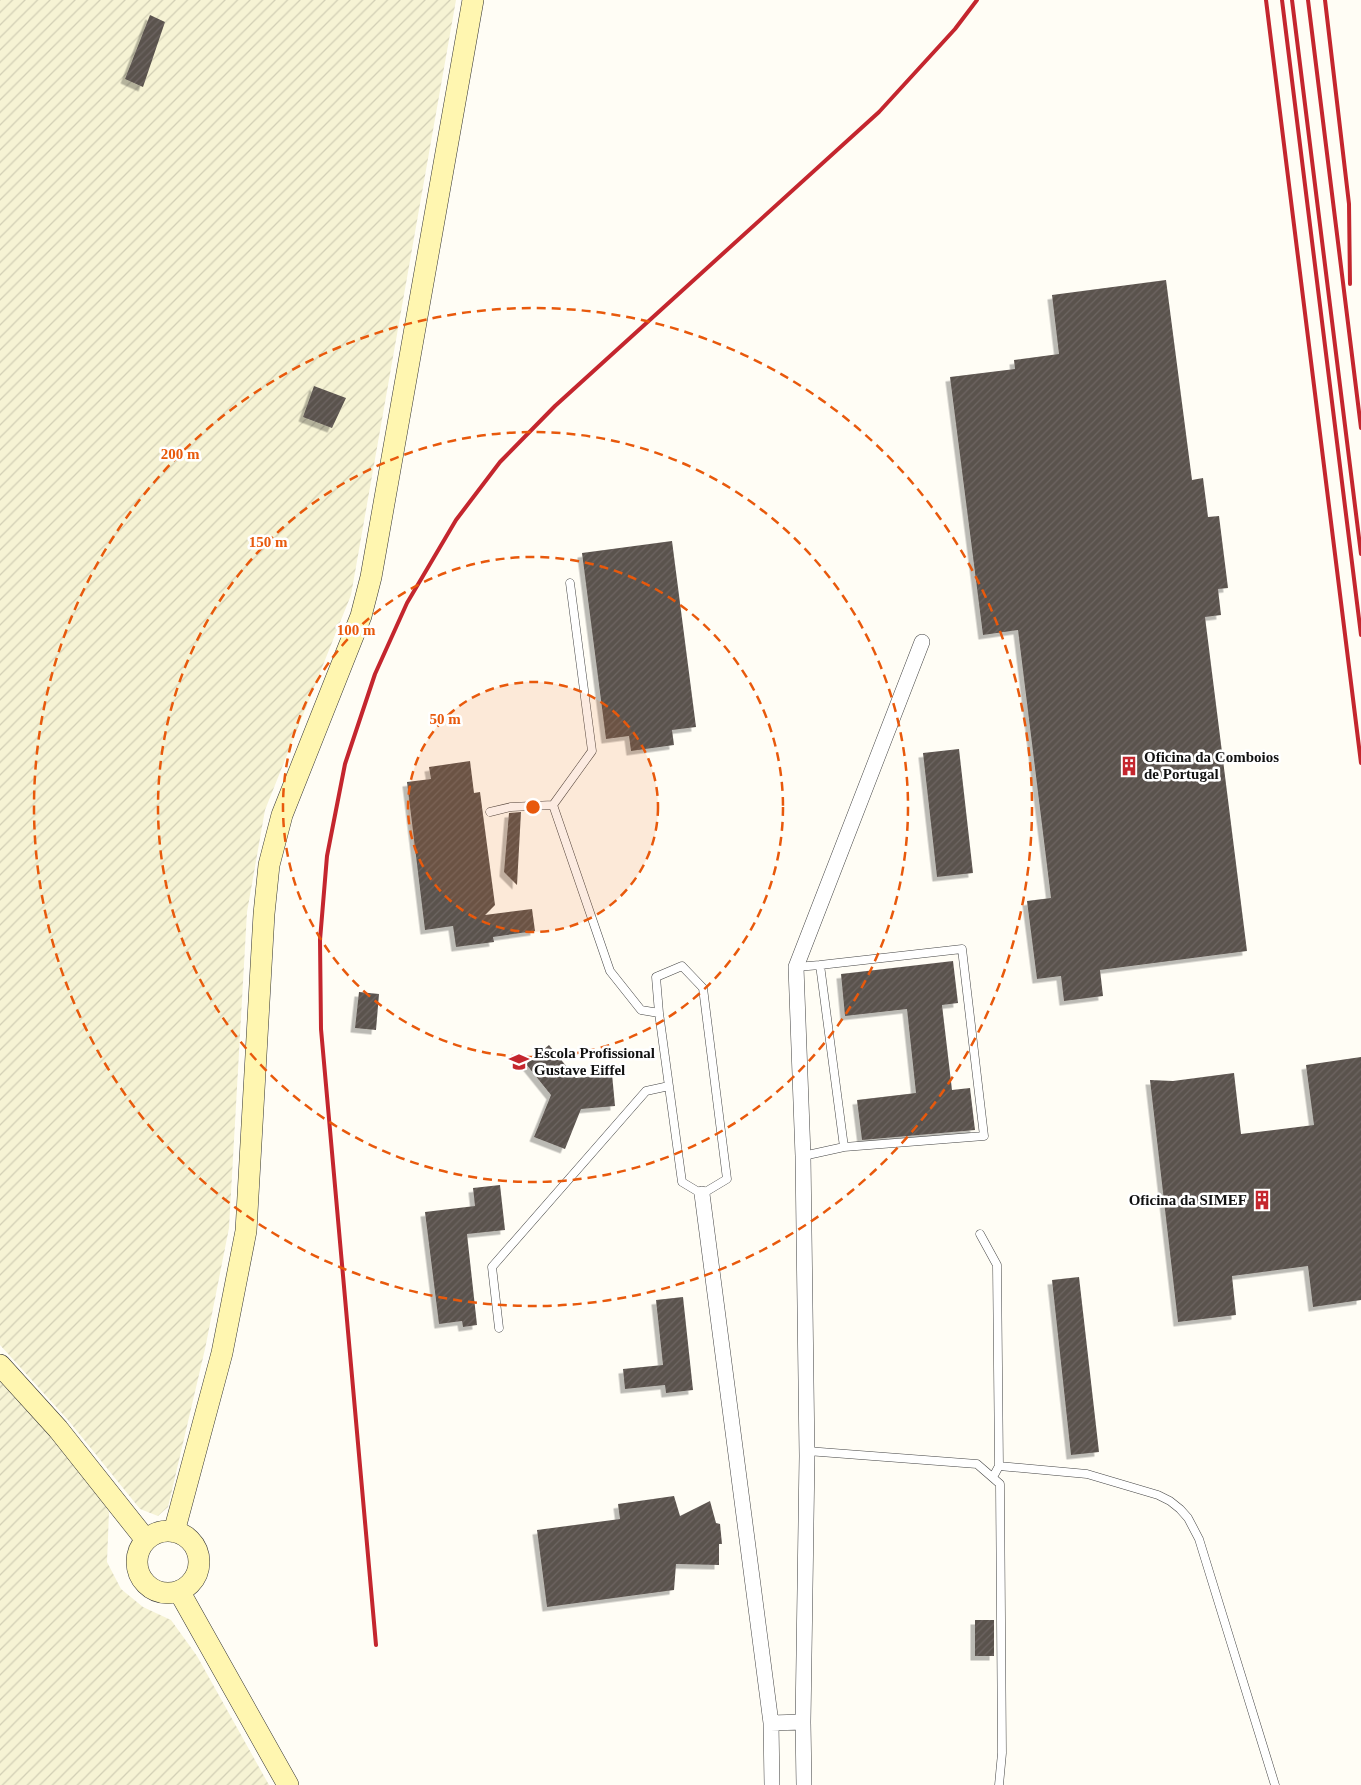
<svg xmlns="http://www.w3.org/2000/svg" width="1361" height="1785" font-family="Georgia,serif">
	<style>
		.farmland { fill: url(#farmland-furrows) }
		.building { fill: url(#building-hatch); filter: url(#shadow) }
		.lines { fill: none; stroke-linecap: round; stroke-linejoin: round }
		.lane-casing { stroke: #444; stroke-width: 9 }
		.street-casing { stroke: #444; stroke-width: 16 }
		.secondary-casing { stroke: #333; stroke-width: 22 }
		.lane { stroke: #fff; stroke-width: 8 }
		.street { stroke: #fff; stroke-width: 15 }
		.secondary { stroke: #fff6b0; stroke-width: 21 }
		.rail { stroke: #c4262e; stroke-width: 4 }
		.ring { fill: none; stroke: #e8590c; stroke-width: 2.5; stroke-dasharray: 9 6 }
		.labels { text-anchor: middle; stroke-width: 5; stroke-linejoin: round; paint-order: stroke }
		.poi-label { font-size: 15px; font-weight: bold; fill: #111; stroke: #fff; text-anchor: start }
		.centre { fill: #e8590c; stroke: #fff; stroke-width: 2.5 }
		.ring-label { font-size: 15px; text-anchor: middle; font-weight: bold; fill: #e8590c; stroke: #fff; stroke-width: 5; stroke-linejoin: round; paint-order: stroke }
	</style>
	<defs>
		<pattern id="farmland-furrows" width="10" height="10" patternUnits="userSpaceOnUse" patternTransform="scale(1.25)"><rect width="10" height="10" fill="#f6f3d4"/><path d="M-1 1l2-2M0 10L10 0M9 11l2-2" fill="none" stroke="#d2cfb5"/></pattern>
		<pattern id="building-hatch" width="6" height="6" patternUnits="userSpaceOnUse" patternTransform="scale(1.25)"><rect width="6" height="6" fill="#5a524d"/><path d="M-1 1l2-2M0 6l6-6M5 7l2-2" fill="none" stroke="#6d6662"/></pattern>
		<filter id="shadow"><feDropShadow dx="-4.5" dy="4.5" stdDeviation="0" flood-color="#0004"/></filter>
	</defs>
	<rect width="100%" height="100%" fill="#fffdf5"/>
	<path class="farmland" d="M0,0H456L351,595L265,810L247,912L229,1228L205,1349L168,1507L158,1516L140,1509L68,1420L0,1345Z
		M0,1376L80,1467L109,1512L107,1562L121,1589L143,1607L171,1620L197,1656L269,1785H0Z"/>
	<path class="building" d="M150,15L165,22L143,87L125,79Z
		M1166,280L1192,480L1203,478L1208,517L1219,516L1228,588L1218,589L1221,615L1205,617L1247,951L1100,970L1103,996L1064,1001L1061,976L1037,979L1027,901L1051,898L1018,630L983,635L950,377L1015,369L1014,360L1059,354L1052,295Z
		M314,386L346,398L332,428L303,417Z
		M672,541L696,727L672,730L674,745L631,751L629,736L606,739L582,553Z
		M959,749L973,873L937,877L923,753Z
		M470,761L474,793L480,792L495,905L485,915L532,909L535,931L493,937L494,942L456,947L453,926L425,930L407,782L431,779L429,767Z
		M521,812L517,885L504,872L509,813Z
		M953,961L958,1003L942,1005L952,1090L970,1088L975,1130L862,1140L857,1100L916,1093L907,1009L845,1016L841,974Z
		M359,992L379,994L376,1030L355,1028Z
		M549,1045L576,1078L612,1074L615,1106L581,1109L565,1149L534,1137L551,1095L526,1064Z
		M1361,1057V1300L1313,1307L1308,1266L1232,1276L1236,1315L1178,1322L1150,1080L1173,1081L1234,1073L1241,1134L1314,1125L1306,1065Z
		M500,1185L505,1230L467,1234L477,1325L463,1327L462,1321L439,1324L425,1212L475,1206L473,1188Z
		M1079,1277L1099,1452L1071,1455L1052,1280Z
		M683,1297L693,1390L666,1393L665,1385L625,1389L623,1369L663,1365L656,1300Z
		M674,1496L680,1516L710,1501L716,1523L720,1524L722,1544H719V1565L676,1564L674,1590L547,1607L537,1530L620,1519L618,1504Z
		M975,1620H994V1656H975Z"/>
	<g class="lines">
		<defs>
			<path id="lane" d="M570,583L592,751L553,805L610,971L641,1010L659,1013
				M490,812L511,807L553,805
				M820,965L962,949L984,1136L844,1147
				M682,966L703,988L727,1179L702,1194L682,1182L659,1013L656,977Z
				M796,967L820,965L844,1147L803,1156
				M980,1234L997,1265L999,1466
				M499,1328L492,1267L646,1091L669,1086
				M807,1451L977,1464L1000,1484L1002,1753L999,1785
				M993,1477L999,1466L1087,1474L1158,1495L1170,1501L1180,1509L1188,1518L1199,1539L1275,1785"/>
			<path id="street" d="M702,1194L771,1723
				M772,1785L771,1723L803,1722
				M804,1785L803,1722L807,1456L803,1156L796,967L922,642"/>
			<path id="secondary" d="M0,1365L58,1429L146,1540
				M137 1562a31 31 0 1 1 62 0a31 31 0 1 1-62 0Z
				M174,1532L222,1353L246,1231L264,914L269,865L282,815L361,616L371,577L473,0
				M179,1591L288,1785"/>
		</defs>
		<use href="#lane" class="lane-casing"/>
		<use href="#street" class="street-casing"/>
		<use href="#secondary" class="secondary-casing"/>
		<use href="#lane" class="lane"/>
		<use href="#street" class="street"/>
		<use href="#secondary" class="secondary"/>
		<path class="rail" d="M1266,0L1361,763
			M1282,0L1361,635
			M1292,0L1361,554
			M1308,0L1361,428
			M1325,0L1349,204L1350,284
			M376,1645L321,1029L320,940L327,856L345,764L375,674L407,603L456,520L500,462L555,406L879,112L955,29L977,0"/>
	</g>
	<circle cx="533" cy="807" r="125" fill="#e8590c" fill-opacity=".12"/>
	<g class="ring">
		<circle cx="533" cy="807" r="125"/>
		<circle cx="533" cy="807" r="250"/>
		<circle cx="533" cy="807" r="375"/>
		<circle cx="533" cy="807" r="499"/>
	</g>
	<defs>
		<symbol id="building-bare" viewBox="-9 -9 18 18"><path d="M-4-6H4V6H1V3H-1V6H-4ZM-2.5-4.3h1.7v1.8h-1.7ZM.8-4.3h1.7v1.8H.8ZM-2.5-1h1.7V.8h-1.7ZM.8-1h1.7V.8H.8Z" fill="#c4262e" stroke="#fff" stroke-width="2.5" paint-order="stroke"/></symbol>
		<symbol id="university-bare" viewBox="-9 -9 18 18"><path d="M0-5L7-2L0 1L-7-2ZM-4 1L0 2.5L4 1V4Q0 6-4 4Z" fill="#c4262e" stroke="#fff" stroke-width="2.5" paint-order="stroke"/></symbol>
	</defs>
	<g fill-rule="evenodd">
		<use href="#building-bare" x="1115" y="752" width="28" height="28"/>
		<use href="#university-bare" x="505" y="1048" width="28" height="28"/>
		<use href="#building-bare" x="1248" y="1186" width="28" height="28"/>
	</g>
	<g class="labels">
		<g class="poi-label">
			<text x="1144" y="762">Oficina da Comboios<tspan x="1144" dy="17">de Portugal</tspan></text>
			<text x="534" y="1058">Escola Profissional<tspan x="534" dy="17">Gustave Eiffel</tspan></text>
			<text x="1247" y="1205" text-anchor="end">Oficina da SIMEF</text>
		</g>
	</g>
	<circle cx="533" cy="807" r="8" class="centre"/>
	<g class="ring-label">
		<text x="180" y="459">200 m</text>
		<text x="268" y="547">150 m</text>
		<text x="356" y="635">100 m</text>
		<text x="445" y="724">50 m</text>
	</g>
</svg>
